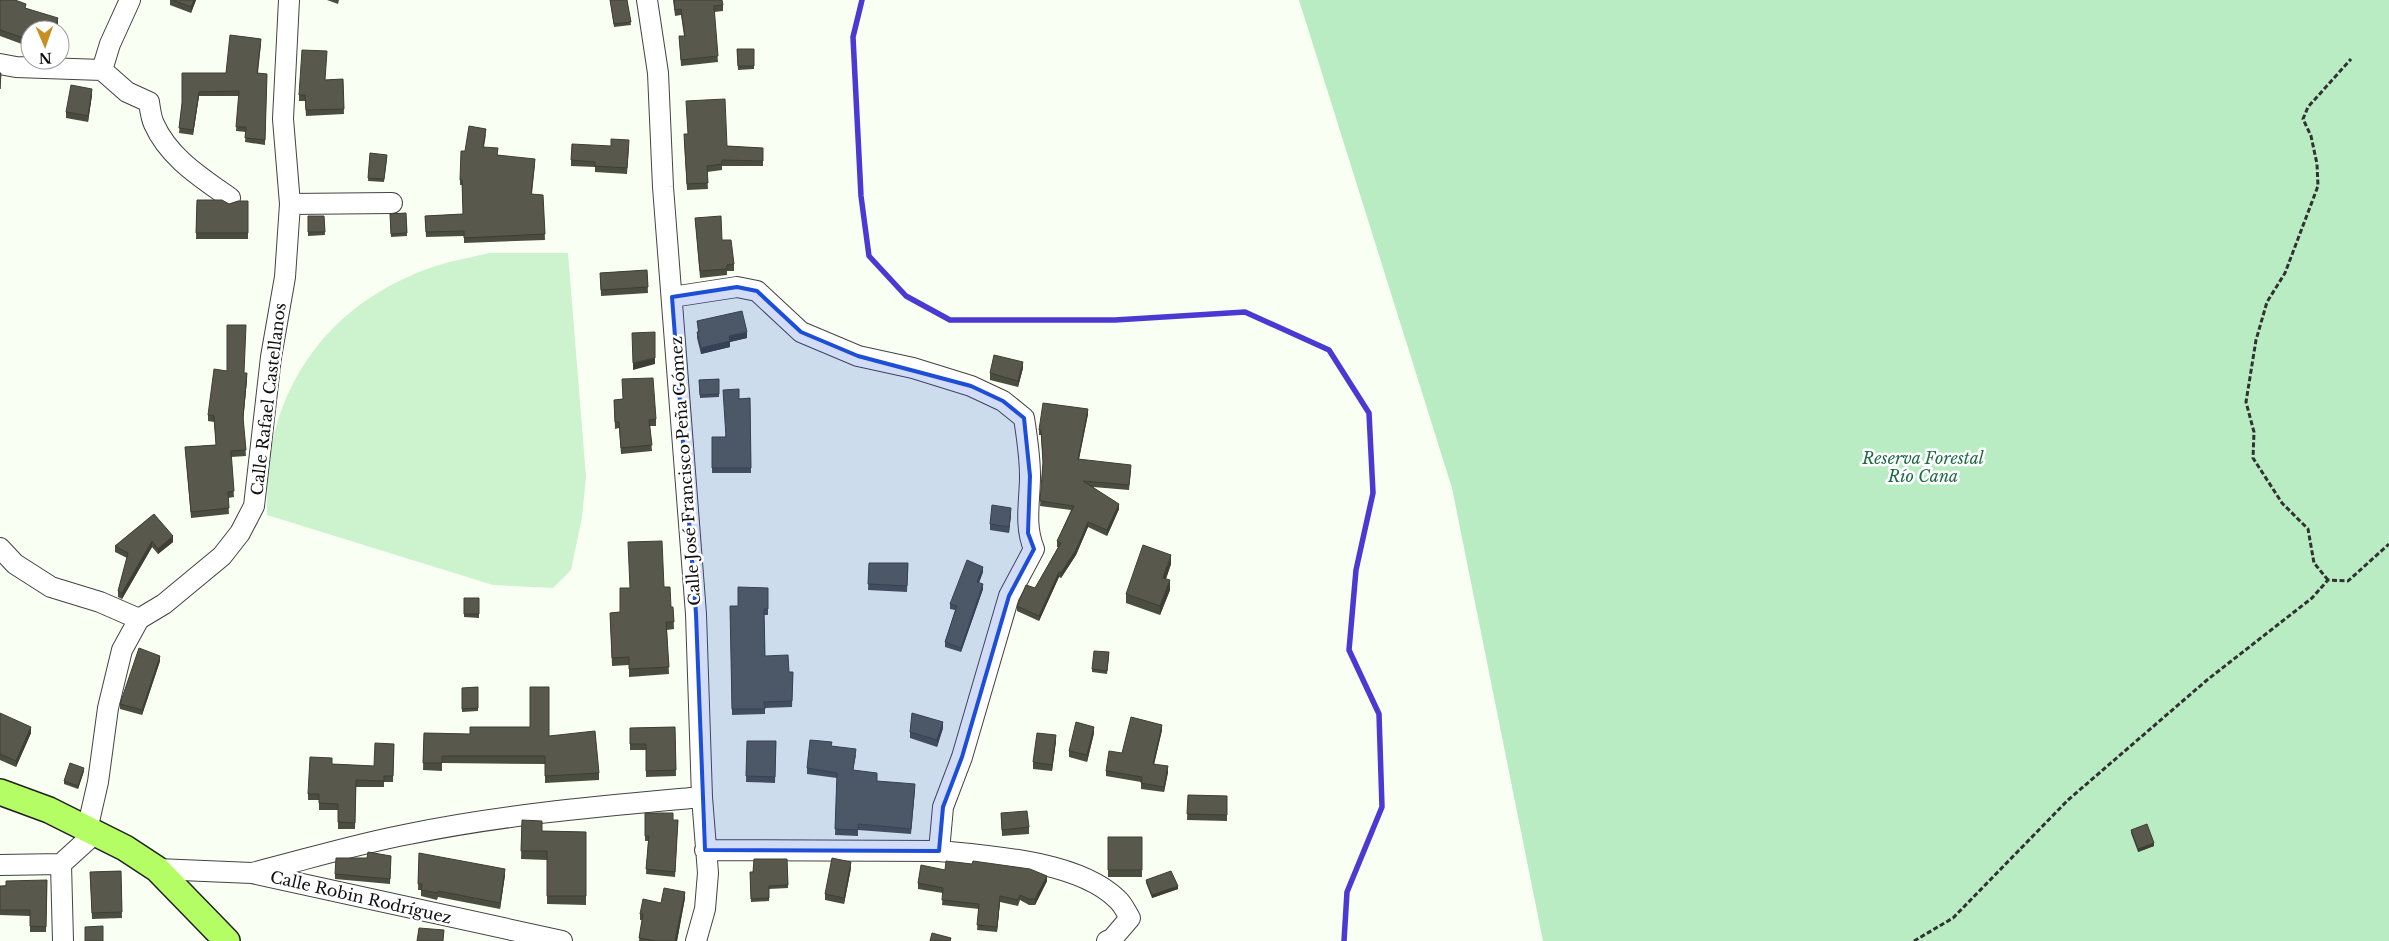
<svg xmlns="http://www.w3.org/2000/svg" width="2389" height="941" font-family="'Libre Baskerville',serif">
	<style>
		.green { fill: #baecc4 }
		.pitch { fill: #ccf3ce }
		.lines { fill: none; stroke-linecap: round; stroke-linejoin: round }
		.stream { stroke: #4a39d3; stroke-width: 5.5 }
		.minor-casing { stroke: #434343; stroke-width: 22 }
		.major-casing { stroke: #212121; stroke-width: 28 }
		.path { stroke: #323232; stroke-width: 3; stroke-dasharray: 5 2.5; stroke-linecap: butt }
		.minor { stroke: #fff; stroke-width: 20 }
		.major { stroke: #b5fd64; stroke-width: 25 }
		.wall { fill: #4c4d41 }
		.shaded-wall { fill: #3e3e35 }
		.building { fill: #58594c; stroke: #3e3e35 }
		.marked { fill: #1d4ed8; fill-opacity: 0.2; stroke: #1d4ed8; stroke-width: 4; stroke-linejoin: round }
		.labels { text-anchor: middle; stroke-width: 5; stroke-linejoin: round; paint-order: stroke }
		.street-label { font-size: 16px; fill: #101010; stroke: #fff }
		.park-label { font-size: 16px; font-style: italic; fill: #1c6b44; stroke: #fff }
	</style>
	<rect width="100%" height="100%" fill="#f9fff3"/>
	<path class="green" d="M1299,0H2389V941H1543L1452,488Z"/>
	<path class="pitch" d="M489,253H568L586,477L582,517L571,570L553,588L493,585L267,515C267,490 267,463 273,439C293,355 349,297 430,268C449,261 470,258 489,253Z"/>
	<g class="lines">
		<path class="stream" d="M862,0L853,37L861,196L869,256L906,296L950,320H1115L1245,312L1329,350L1369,413L1373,493L1356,570L1349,650L1379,714L1382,807L1347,892L1344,941"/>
		<defs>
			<path id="minor" d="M130,0L110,44L102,70L127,92L149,102C150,109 151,118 154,124C169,158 202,178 230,198
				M647,0L658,73L663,187L696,614L702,797L708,873L705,909L696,941
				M0,64L16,67L102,70
				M290,204L392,203
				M672,297L737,287L757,291L801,332L858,356L913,368L971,386L1003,401L1024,418C1027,437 1030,456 1030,476C1030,501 1024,525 1034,549L1009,596L962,757L943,807L939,851L705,850
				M0,548L15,564L51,587L100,602L139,619
				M87,830L98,782L108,708L122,650L139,619L164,604L222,556L240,533L254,506L271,357L285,277L290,204L283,119L289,0
				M939,851C991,856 1078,861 1117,899C1123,904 1126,912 1130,918L1112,939L1107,941
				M61,864L63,941
				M0,865L61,864L94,834
				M157,869L252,873L562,941
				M252,873C304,860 356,844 409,834C506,814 604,806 702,797"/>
			<path id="major" d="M0,792L49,810L125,848L157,869L227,941"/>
		</defs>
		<use href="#minor" class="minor-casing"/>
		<use href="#major" class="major-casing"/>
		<path class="path" d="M2328,580L2314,563L2308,529L2282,503L2253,458L2254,432L2246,402L2256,340L2267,302L2285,273L2318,186L2317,164L2311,136L2303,119L2308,107L2351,59
			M1914,941L1953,918L2068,800L2207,680L2312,598L2328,580L2348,581L2389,544"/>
		<use href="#minor" class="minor"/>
		<use href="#major" class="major"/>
	</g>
	<path class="wall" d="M0,0L26,8L58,24L30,30V47L0,36Z
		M170,0H196L191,13L170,5Z
		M327,0H339L338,4Z
		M610,0H627L631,25L614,27Z
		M673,0L723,5V11L714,12L718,62L681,66L679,36H684L681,15L675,16Z
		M261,44L258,73L267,74L265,145L245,142L246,132L236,131L239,96H199L193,135L179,133L182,103L226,73Z
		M737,49H754V69L738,70Z
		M343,79L344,114L306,116L305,101H299V95L325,80Z
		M92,95L88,122L66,118V112Z
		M486,134L484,147L498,155L535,164L532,194L543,195L545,240L464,243V236L426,237L425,216L463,214L462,185H460V180L465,151Z
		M684,139L727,146L763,148V166H722V170L707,172L708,189L687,190Z
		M629,145L627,174L595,172V167L571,166V160L611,146Z
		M370,153L387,158L384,182L368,181Z
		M197,200L229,204L248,201V239H196Z
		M406,213L407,236L391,237L390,214Z
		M308,216H324L325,235L308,236Z
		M695,218L722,240L734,264V271H727V275L700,278Z
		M647,270L648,293L601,296L600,273Z
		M697,321L747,338L730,342V347L701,354L697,338V332H698Z
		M1023,368L1018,387L990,380V373Z
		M245,373L247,379L243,420L246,456L231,457L234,497L228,498L229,514L191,518L185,447L216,445L214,422L208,421V415Z
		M719,379V397L700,398L699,380Z
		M750,398L751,473H712V437H725L739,399Z
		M623,399L656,419V426H650L652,451L621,454L619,428L615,429L614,400Z
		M1088,414L1079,459L1131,470L1129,490L1093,487L1119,509L1107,536L1088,527L1076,555L1061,578L1059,577L1039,621L1017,611V606L1035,588L1058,547H1057V541L1071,510L1040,506L1043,465L1041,435H1039V430Z
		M154,514L173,542L158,554L152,547L122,599L118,597V591L127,558L115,552V546Z
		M1011,514L1009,533L990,530V524Z
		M869,563H908L907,592L868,590Z
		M1171,564L1166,579L1170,590L1160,615L1126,603V594Z
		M983,572L979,583L983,589L961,652L945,647V642L955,610L950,609V604Z
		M664,587L671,607H673L674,629L667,630L669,674L629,677V665L612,666L610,613L620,612Z
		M768,588V615H764L765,656L789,672H793L792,707L765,708V714L732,715L730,606H738Z
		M464,598H479V618L464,617Z
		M1109,655L1107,674L1092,672V669Z
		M160,661L142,715L120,709V704Z
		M478,687V711L462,712V688Z
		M0,713L31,733L16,767L0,760Z
		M675,727L676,776L646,777V750H630V728Z
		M943,728L937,747L910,738V732Z
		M1162,730L1154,764L1168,772L1164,792L1141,789V782L1106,776V771L1122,753Z
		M424,733L549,736L599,773V780L545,783V764L442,763V771L423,770Z
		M1094,733L1087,762L1069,757V751Z
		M747,741H776L775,783L746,782Z
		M1056,741L1052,771L1033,769V762Z
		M394,744L393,782H384V787H356L355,829H338V810H319V800H308V794L332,764L374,766Z
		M832,746L856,755L853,770L877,781L915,790L911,834L858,830V836L835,835L837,778L807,774V768Z
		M84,771L78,789L64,784V781Z
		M1188,795L1227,796V821L1187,820Z
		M645,813L673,820H678L675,877L646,874L648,841H645Z
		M1001,813L1029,827V834L1002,836Z
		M522,820L542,831L586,832V905L547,904V860L521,859Z
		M2131,830L2154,846L2138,852L2131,833Z
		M1108,837H1142V877H1108Z
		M419,853L505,875L500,909L438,897L437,900L421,896V890H418Z
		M391,856L390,884L335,879V874L367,858Z
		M787,859L788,888L769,889V901L751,902L750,872H753Z
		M851,868L844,904L825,900V894Z
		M945,870L1047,881L1035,905H1029L1020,900L1018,906L1000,902L997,932L977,930L979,909L942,905L943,893L918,889V883Z
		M121,871L122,918L92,919L90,872Z
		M47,880L46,932H30V916L0,915V886Z
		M1146,880L1178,889L1152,898L1146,883Z
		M685,898L677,941H639L642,920H640V914L661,903Z"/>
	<path class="shaded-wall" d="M194,0H196L191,13V7Z
		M58,18V24L56,30H54Z
		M92,89V95L88,122V116Z
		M199,92V96L193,135V130Z
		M747,332V338L730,342V347L701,354V348L729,336Z
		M655,358V364L633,370V363Z
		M1023,362V368L1018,387V381Z
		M247,373V379L243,423V417Z
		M1088,409V414L1078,464V459Z
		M1119,504V509L1107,536V530Z
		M1011,508V514L1009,533V527Z
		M1088,522V527L1076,555L1061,578V573Z
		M173,536V542L158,554V549Z
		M152,541V547L122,599V593Z
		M1171,555V564L1163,587V578Z
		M983,567V572L977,587V582Z
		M1059,572V577L1039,621V616Z
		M1170,580V590L1160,615V606Z
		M983,584V589L961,652V648Z
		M160,656V661L142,715V710Z
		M943,722V728L937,747V740Z
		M1162,725V730L1153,769V764Z
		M31,727V733L16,767V761Z
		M1094,727V733L1087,762V755Z
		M1056,735V741L1052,771V765Z
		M1168,766V772L1164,792V787Z
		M84,768V771L78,789V786Z
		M2154,843V846L2138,852V849Z
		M851,862V868L844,904V898Z
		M505,869V875L500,909V903Z
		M1047,876V881L1035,905V899Z
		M1178,886V889L1152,898V895Z
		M685,892V898L677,941H675Z
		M1000,896V902L997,932V927Z"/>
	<path class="building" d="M0,0H15L26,4L25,8L58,18L54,30H30V40L0,30Z
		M172,0H194L191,7Z
		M610,0H627L631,22L614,24Z
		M674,0H722L723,5L714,6L718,56L681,60L679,36H685L681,9L675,10Z
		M230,35L261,39L257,73L267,74L265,140L245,138L246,127H236L239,91L199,92L193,130L179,128L182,103V73H226Z
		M737,49H754V66H738Z
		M302,50L327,51L325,80L343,79L344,109L306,110L305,95H299Z
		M0,73H1L0,89Z
		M71,85L92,89L88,116L66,112Z
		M725,99L727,146L763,148V161L722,160V164L707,166L708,183L687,184L684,134H688L686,101Z
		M469,126L486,129L483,147L498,148L497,155L535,159L531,194L543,195L545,234L464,238V231L426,232L425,216L463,214L462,180H460L461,151H465Z
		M611,139L629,140L627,168L595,166V162L571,160L572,144L611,146Z
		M370,153L387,155L384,179L368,178Z
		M197,200H222L229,204L238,201H248V233H196Z
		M406,213L407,233L391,234L390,214Z
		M308,216H324L325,232H308Z
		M721,216L722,240H731L734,264L727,265V269L700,271L695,218Z
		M647,270L648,287L601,290L600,273Z
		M742,311L747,332L729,336L730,341L701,348L697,332H699L697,321Z
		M227,325H246L244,373H247L243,417L246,450L231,451L234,491L228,492L229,508L191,512L185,447L216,445L214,416L208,415L214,369L227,371Z
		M655,332V358L633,363L632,333Z
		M994,355L1023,362L1018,381L990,373Z
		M653,378L656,419L649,420L652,445L621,448L619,422H615L614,400L623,399L622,379Z
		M719,379V394L700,395L699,380Z
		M739,389V399L750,398L751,468H712V437H726L723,390Z
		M1043,403L1088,409L1078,459L1131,465L1129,485L1083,481L1119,504L1107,530L1088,522L1076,550L1061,573L1059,572L1039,616L1017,606L1026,585L1035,588L1061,543L1057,541L1074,506L1040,501L1043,462L1041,430H1039Z
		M992,505L1011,508L1009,527L990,524Z
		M154,514L173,536L158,549L152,541L122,593L118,591L128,553L115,546Z
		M662,541L664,587H670L671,607H673L674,622H666L669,667L629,669V657L612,658L610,613L620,612V588H630L628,542Z
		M1143,545L1171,555L1163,578L1170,580L1160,606L1126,594Z
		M967,560L983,567L977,582L983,584L961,648L945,642L957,606L950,604Z
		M869,563H908L907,586L868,584Z
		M738,587L768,588V609H764L765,656L788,655L789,672H793L792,701L764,702L765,709H732L730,606H738Z
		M464,598H479V614H464Z
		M139,648L160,656L142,710L120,704Z
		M1094,651L1109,652L1107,671L1092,669Z
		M478,687V708L462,709V688Z
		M530,687H549V736L595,731L599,773L545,776V756H442V763H423L424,733L470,734V727H530Z
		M0,713L31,727L16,761L0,754Z
		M912,713L943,722L937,740L910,732Z
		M1131,717L1162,725L1153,764L1168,766L1164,787L1141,783L1142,777L1106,771L1109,751L1122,753Z
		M1076,722L1094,727L1087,755L1069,751Z
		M675,727L676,770L646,771V744H630V728Z
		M1037,733L1056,735L1052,765L1033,762Z
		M810,740L832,742L831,746L856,749L853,770L877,773V781L915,784L911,829L858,824V830L835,829L837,773L807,768Z
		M747,741H776L775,777L746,776Z
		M375,743L394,744L393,776H384V781L356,780L355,823L338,822V804L319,803V794H308L310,757L332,758V764L374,766Z
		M70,763L84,768L78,786L64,781Z
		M1188,795L1227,796V815L1187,814Z
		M1027,811L1029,827L1002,830L1001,813Z
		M645,813H673V820H678L675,872L646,869L649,836H645Z
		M522,820L542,821V831L586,832V896H547V851H521Z
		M2147,824L2154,843L2138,849L2131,830Z
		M1108,837H1142V870H1108Z
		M368,852L391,856L390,879L335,874L336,858H367Z
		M419,853L505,869L500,903L438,891L437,893L421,890L422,884H418Z
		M832,858L851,862L844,898L825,894Z
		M754,859H787L788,885L769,886V898L751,899L750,872H753Z
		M946,861L972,864L973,861L1030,869L1047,876L1035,899H1029L1020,895L1018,900L1000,896L997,927L977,925L979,904L942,900L943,888L918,883L921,865L945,870Z
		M121,871L122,912L92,913L90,872Z
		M1171,871L1178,886L1152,895L1146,880Z
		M47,880L46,927L30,926V910H0V886H6V881Z
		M664,888L685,892L675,941H656L639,938L643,914H640L643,899L661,903Z
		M103,926V941H85V927Z
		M419,928L444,930L443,941H417Z
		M932,933L951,938L950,941H930Z"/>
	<path class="marked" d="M737,287L757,291L801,332L858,356L971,386L1003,401L1024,418L1030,476L1028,533L1034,549L1009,596L962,757L943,807L939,851L705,850L696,614L672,297Z"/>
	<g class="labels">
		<g class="street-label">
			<text transform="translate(268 399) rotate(-83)" y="6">Calle Rafael Castellanos</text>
			<text transform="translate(685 471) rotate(-94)" y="6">Calle José Francisco Peña Gómez</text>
			<text transform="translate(361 897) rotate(13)" y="6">Calle Robin Rodríguez</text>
		</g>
		<g class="park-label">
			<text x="1923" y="464">Reserva Forestal<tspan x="1923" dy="18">Río Cana</tspan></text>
		</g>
	</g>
	<g transform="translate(45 45) rotate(178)"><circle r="24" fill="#ffffff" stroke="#9f9f9f"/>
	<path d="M0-4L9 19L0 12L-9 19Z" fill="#c79021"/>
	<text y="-8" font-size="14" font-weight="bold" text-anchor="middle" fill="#101010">N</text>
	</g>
</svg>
